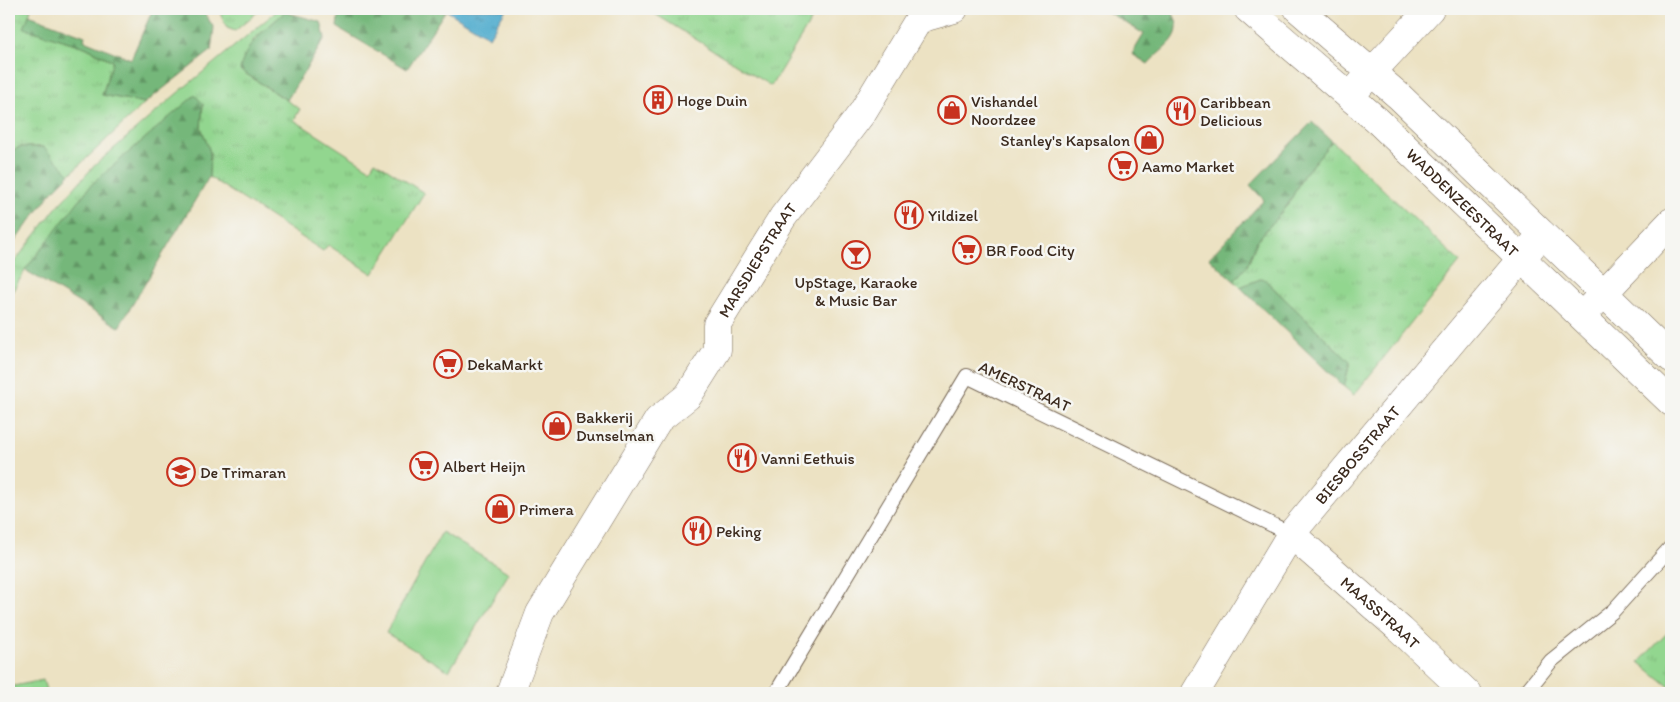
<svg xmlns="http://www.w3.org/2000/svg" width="1680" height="702" font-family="Itim,sans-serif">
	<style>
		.grass { fill: url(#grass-tufts); stroke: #668056 }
		.forest { fill: url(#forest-firs); stroke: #58704c }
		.pitch { fill: #92d68f; stroke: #668056 }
		.water { fill: url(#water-ripples); stroke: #466b76 }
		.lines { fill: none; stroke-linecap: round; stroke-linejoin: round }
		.lane-casing { stroke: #796a58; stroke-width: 16 }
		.street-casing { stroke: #796a58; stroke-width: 29 }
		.secondary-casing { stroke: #796a58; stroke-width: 29 }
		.lane { stroke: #fff; stroke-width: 14 }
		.street { stroke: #fff; stroke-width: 28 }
		.secondary { stroke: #fff; stroke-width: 28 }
		.labels { text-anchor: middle; stroke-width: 5; stroke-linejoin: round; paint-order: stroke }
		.poi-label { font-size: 16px; fill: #3b2a1e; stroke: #f6f6f2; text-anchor: start }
		.street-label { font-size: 16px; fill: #3b2a1e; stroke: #f6f6f2 }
	</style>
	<defs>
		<pattern id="grass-tufts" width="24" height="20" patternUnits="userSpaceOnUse" patternTransform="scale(1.25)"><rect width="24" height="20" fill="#92d68f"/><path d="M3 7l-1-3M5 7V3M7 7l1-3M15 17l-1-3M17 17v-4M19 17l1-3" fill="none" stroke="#7fb87b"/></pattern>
		<pattern id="forest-firs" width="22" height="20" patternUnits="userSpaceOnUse" patternTransform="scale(1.25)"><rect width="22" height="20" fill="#75b77a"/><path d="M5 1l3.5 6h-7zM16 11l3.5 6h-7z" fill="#619563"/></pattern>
		<pattern id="water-ripples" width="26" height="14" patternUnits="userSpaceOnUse" patternTransform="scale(1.25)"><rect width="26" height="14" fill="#50acce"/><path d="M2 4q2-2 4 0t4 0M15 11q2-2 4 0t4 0" fill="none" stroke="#448ca7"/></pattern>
	</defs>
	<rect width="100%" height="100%" fill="#f6f6f2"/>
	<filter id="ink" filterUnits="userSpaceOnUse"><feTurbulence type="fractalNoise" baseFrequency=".02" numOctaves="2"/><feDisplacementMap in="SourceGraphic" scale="10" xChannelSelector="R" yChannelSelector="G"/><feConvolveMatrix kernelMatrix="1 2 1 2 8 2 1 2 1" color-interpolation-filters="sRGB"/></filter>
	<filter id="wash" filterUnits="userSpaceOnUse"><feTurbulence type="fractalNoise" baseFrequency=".0096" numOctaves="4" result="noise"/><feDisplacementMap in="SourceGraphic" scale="20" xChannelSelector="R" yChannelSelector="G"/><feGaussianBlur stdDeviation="1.12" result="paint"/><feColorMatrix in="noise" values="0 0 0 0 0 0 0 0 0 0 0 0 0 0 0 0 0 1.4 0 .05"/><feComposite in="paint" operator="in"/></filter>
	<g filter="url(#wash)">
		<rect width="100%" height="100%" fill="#ece2c3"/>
		<path class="grass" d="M9,9H31L25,28L85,47L113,61L102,95L145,103L70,174L43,147H20L9,152Z
			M218,9H261L235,31L227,28Z
			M647,9H737L746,14L753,9L764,16L769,9H818L771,86Z
			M278,10L285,12L254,39L240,70L300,109L294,120L370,169L375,161L424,193L373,274L328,245L323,251L209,177L210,152L201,127L203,104L28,266L9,297V269L56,208L94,166L174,96Z
			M1332,141L1460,262L1354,395L1344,387L1350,362L1263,278L1240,287L1234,281L1247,266L1257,241L1289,203L1303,176Z
			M1671,629V688L1639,662Z
			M43,680L47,693H9V687Z"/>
		<path class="forest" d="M153,9H202L214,28L211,51L145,103L102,95L113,61L85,47L24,28L29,15L85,36L84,40L131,59Z
			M339,9H444L446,10L407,69L337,27Z
			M1103,9H1170C1190,37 1163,46 1148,64L1132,54L1144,34Z
			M285,12L321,22L325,38L287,100L240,70C245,43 266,29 285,12Z
			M195,95L203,104L201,127L210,152L209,177L119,327L25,270L91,185Z
			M1312,122L1332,141L1303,176L1289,203L1257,241L1247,266L1234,281L1209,258L1264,200L1250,185Z
			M20,147H43L70,174L52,192L9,249V152Z
			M1263,278L1350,362L1344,387L1240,287Z"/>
		<path class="pitch" d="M442,532L509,573L449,671L386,633Z"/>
		<path class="water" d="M444,9H506L489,37Z"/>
	</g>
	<g filter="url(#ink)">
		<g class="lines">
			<defs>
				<path id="lane" d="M776,693L967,376L1291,534
					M1525,693L1551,661L1613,611L1671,547"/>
				<g id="street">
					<path d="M1350,96L1430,9"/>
					<path d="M1583,315L1671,222"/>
					<path id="s1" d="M1291,534L1401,630L1467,693"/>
					<path id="s2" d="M510,693L540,613L658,420L688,396L717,350V324L783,217L862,113L919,19L954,9"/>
					<path id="s3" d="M1195,693L1291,534L1542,234"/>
				</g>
				<g id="secondary">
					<path id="s4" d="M1248,9L1379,122L1671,402"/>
					<path d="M1298,9L1400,97L1671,358"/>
				</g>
			</defs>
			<use href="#lane" class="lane-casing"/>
			<use href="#street" class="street-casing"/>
			<use href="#secondary" class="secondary-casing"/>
			<use href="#lane" class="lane"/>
			<use href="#street" class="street"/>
			<use href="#secondary" class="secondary"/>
		</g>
	</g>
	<defs>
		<symbol id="building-ring" viewBox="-11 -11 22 22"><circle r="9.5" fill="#f6f6f2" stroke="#c8321e" stroke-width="1.5"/><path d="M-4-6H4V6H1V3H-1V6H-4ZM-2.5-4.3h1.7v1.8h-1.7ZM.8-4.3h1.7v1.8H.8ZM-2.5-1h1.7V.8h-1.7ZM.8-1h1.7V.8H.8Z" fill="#c8321e"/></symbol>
		<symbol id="shop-ring" viewBox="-11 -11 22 22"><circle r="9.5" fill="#f6f6f2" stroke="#c8321e" stroke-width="1.5"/><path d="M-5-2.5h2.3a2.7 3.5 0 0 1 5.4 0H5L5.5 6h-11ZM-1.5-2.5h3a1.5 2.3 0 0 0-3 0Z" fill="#c8321e"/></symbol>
		<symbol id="restaurant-ring" viewBox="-11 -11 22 22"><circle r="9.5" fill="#f6f6f2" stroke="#c8321e" stroke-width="1.5"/><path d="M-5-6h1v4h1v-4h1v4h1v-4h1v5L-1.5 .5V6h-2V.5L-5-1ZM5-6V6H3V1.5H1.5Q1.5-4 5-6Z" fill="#c8321e"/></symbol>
		<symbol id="supermarket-ring" viewBox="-11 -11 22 22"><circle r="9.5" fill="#f6f6f2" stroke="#c8321e" stroke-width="1.5"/><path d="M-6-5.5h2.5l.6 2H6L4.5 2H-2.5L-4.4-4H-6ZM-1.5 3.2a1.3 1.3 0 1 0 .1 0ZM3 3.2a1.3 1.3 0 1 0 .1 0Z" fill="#c8321e"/></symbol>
		<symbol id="bar-ring" viewBox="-11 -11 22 22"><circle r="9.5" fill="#f6f6f2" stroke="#c8321e" stroke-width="1.5"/><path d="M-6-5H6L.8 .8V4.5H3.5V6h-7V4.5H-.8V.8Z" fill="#c8321e"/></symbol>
		<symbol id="school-ring" viewBox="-11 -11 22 22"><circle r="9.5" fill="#f6f6f2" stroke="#c8321e" stroke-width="1.5"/><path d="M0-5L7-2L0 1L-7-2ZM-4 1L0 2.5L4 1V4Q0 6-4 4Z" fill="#c8321e"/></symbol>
	</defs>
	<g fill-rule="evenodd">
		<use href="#building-ring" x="642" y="84" width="32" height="32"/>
		<use href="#shop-ring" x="936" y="94" width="32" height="32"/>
		<use href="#restaurant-ring" x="1165" y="95" width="32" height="32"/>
		<use href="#shop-ring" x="1133" y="124" width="32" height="32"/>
		<use href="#supermarket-ring" x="1107" y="150" width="32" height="32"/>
		<use href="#restaurant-ring" x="893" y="199" width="32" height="32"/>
		<use href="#supermarket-ring" x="951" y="234" width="32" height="32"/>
		<use href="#bar-ring" x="840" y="239" width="32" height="32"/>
		<use href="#supermarket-ring" x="432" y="348" width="32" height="32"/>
		<use href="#shop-ring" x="541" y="410" width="32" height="32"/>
		<use href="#restaurant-ring" x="726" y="442" width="32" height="32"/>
		<use href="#supermarket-ring" x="408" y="450" width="32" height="32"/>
		<use href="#school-ring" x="165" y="456" width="32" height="32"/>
		<use href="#shop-ring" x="484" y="493" width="32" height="32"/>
		<use href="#restaurant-ring" x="681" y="515" width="32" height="32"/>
	</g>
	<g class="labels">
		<g class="poi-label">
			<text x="677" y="106">Hoge Duin</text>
			<text x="971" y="107">Vishandel<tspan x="971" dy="18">Noordzee</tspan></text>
			<text x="1200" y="108">Caribbean<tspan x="1200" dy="18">Delicious</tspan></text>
			<text x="1130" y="146" text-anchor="end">Stanley's Kapsalon</text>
			<text x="1142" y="172">Aamo Market</text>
			<text x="928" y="221">Yildizel</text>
			<text x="986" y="256">BR Food City</text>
			<text x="856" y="288" text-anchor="middle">UpStage, Karaoke<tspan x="856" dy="18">&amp; Music Bar</tspan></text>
			<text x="467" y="370">DekaMarkt</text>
			<text x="576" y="423">Bakkerij<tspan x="576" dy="18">Dunselman</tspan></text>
			<text x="761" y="464">Vanni Eethuis</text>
			<text x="443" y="472">Albert Heijn</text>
			<text x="200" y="478">De Trimaran</text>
			<text x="519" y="515">Primera</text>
			<text x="716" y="537">Peking</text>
		</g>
		<g class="street-label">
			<text dy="6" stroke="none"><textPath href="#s4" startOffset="289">WADDENZEESTRAAT</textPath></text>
			<text dy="6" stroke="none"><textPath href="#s2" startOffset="506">MARSDIEPSTRAAT</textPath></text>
			<text transform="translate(1025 386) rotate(25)" y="6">AMERSTRAAT</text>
			<text dy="6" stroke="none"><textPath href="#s3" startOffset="289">BIESBOSSTRAAT</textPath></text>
			<text dy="6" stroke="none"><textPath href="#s1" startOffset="119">MAASSTRAAT</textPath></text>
		</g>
	</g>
	<rect width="1680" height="702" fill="none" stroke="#f6f6f2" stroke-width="30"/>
</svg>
